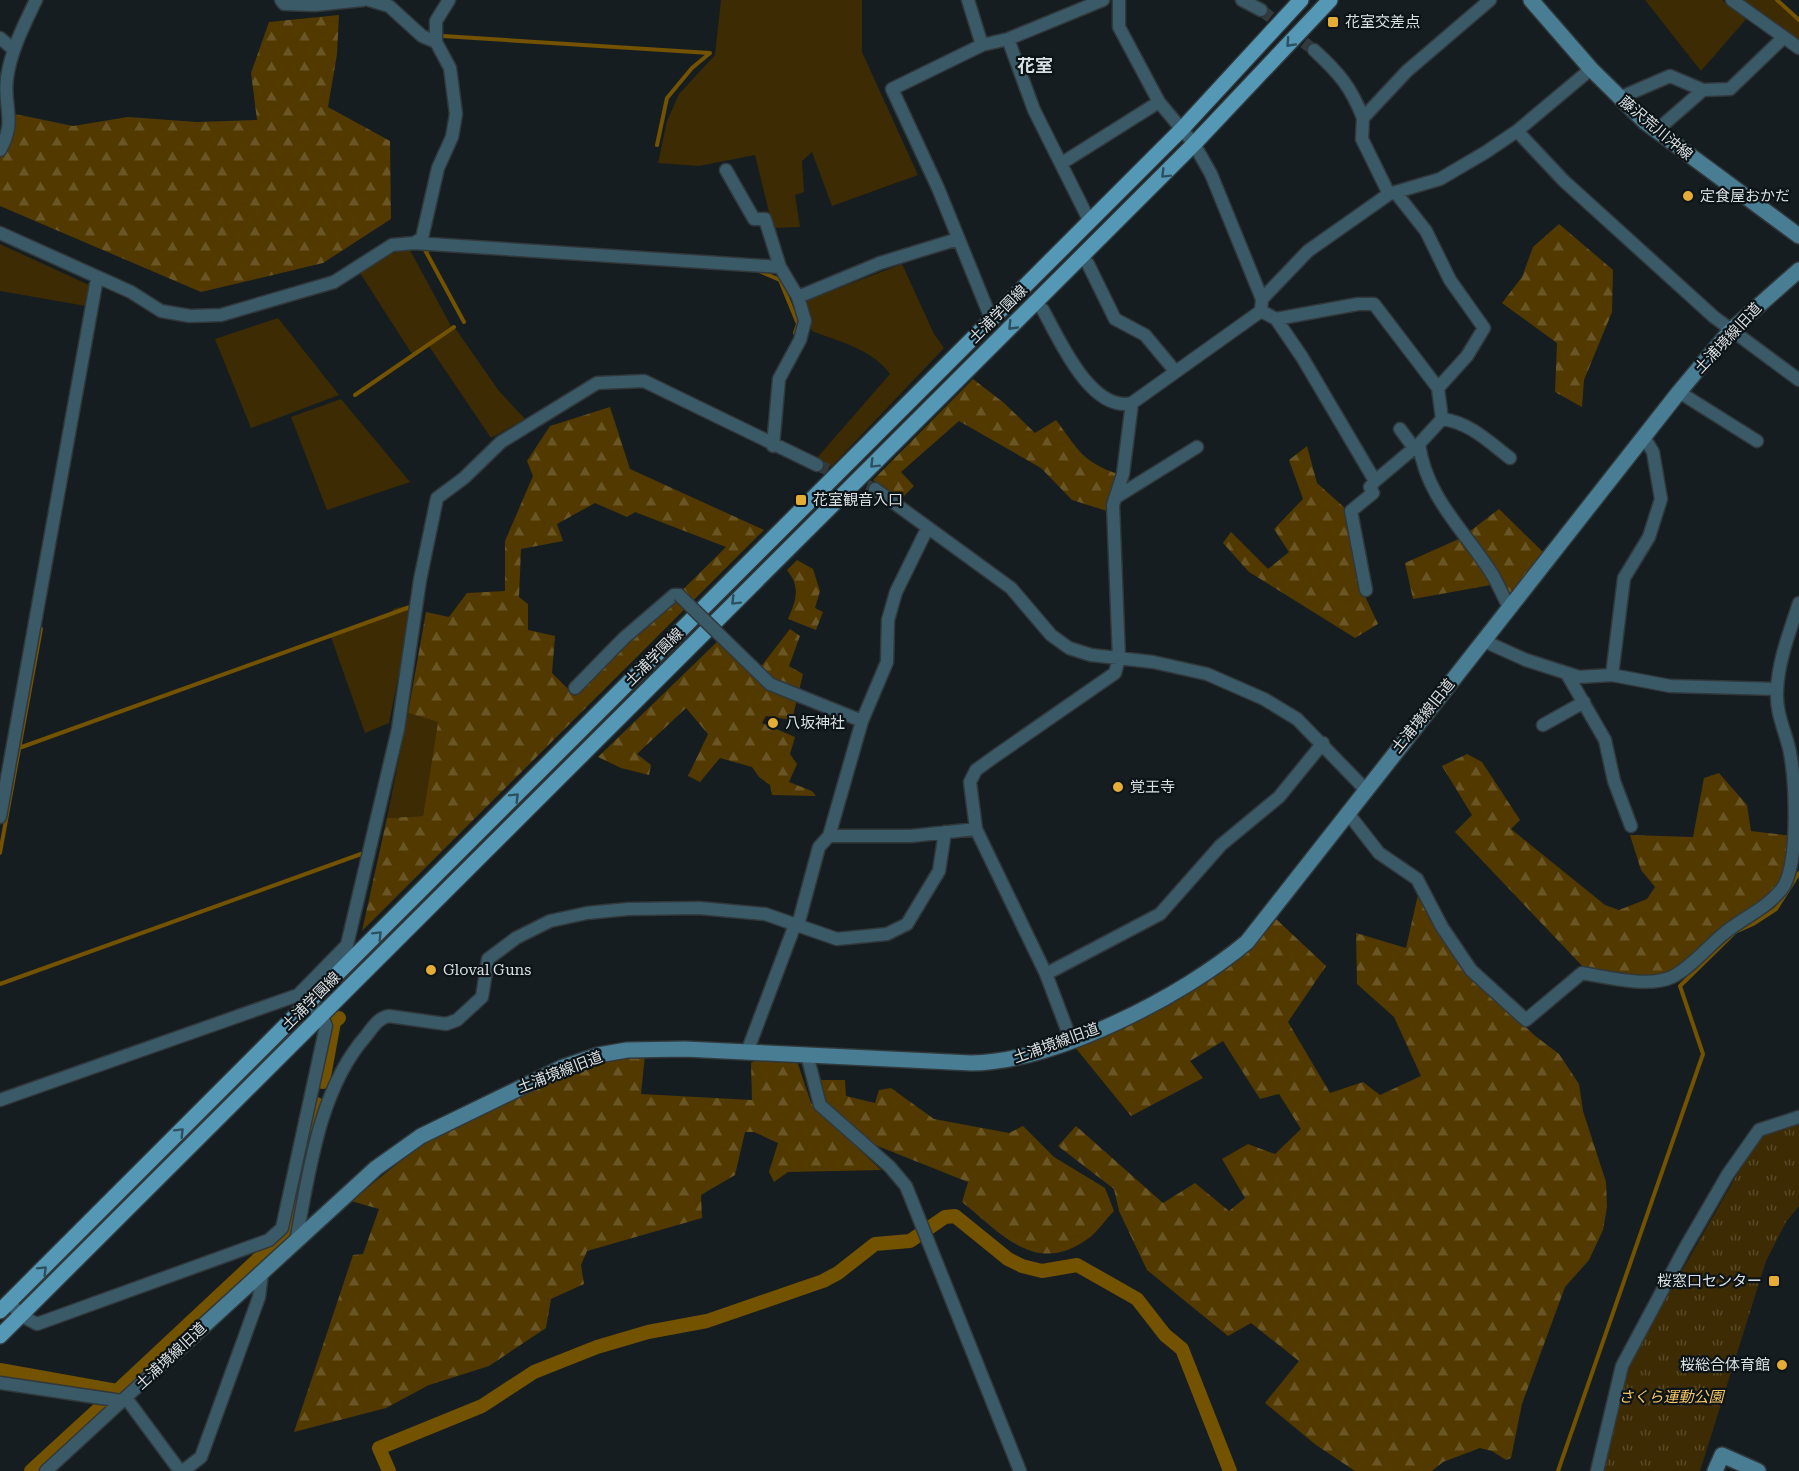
<svg xmlns="http://www.w3.org/2000/svg" width="1799" height="1471" font-family="'Roboto Serif','Noto Sans JP',serif">
	<style>
		.grass { fill: #3d2b03 }
		.forest { fill: url(#forest-firs); fill-rule: evenodd }
		.park { fill: url(#park-tufts) }
		.lines { fill: none; stroke-linecap: round; stroke-linejoin: round }
		.stream { stroke: #735200; stroke-width: 4 }
		.canal { stroke: #735200; stroke-width: 14 }
		.street-tunnel { stroke: #333a3d; stroke-width: 12; stroke-dasharray: 12 6; stroke-linecap: butt }
		.street-casing { stroke: #31383b; stroke-width: 15 }
		.secondary-casing { stroke: #31383b; stroke-width: 18 }
		.primary-casing { stroke: #31383b; stroke-width: 18 }
		.street { stroke: #3a5a68; stroke-width: 12 }
		.secondary { stroke: #497d93; stroke-width: 15 }
		.primary { stroke: #5498b5; stroke-width: 15 }
		.street-bridge-casing { stroke: #31383b; stroke-width: 15; stroke-linecap: butt }
		.street-bridge { stroke: #3a5a68; stroke-width: 12 }
		.oneway { stroke: #2d4f5e }
		.poi-dot { fill: #e5ad35; stroke: #0d1417; stroke-width: 2 }
		.labels { text-anchor: middle; stroke-width: 4.5; stroke-linejoin: round; paint-order: stroke }
		.poi-label { font-size: 15px; fill: #dadfe2; stroke: #0d1417; text-anchor: start }
		.street-label { font-size: 15px; fill: #dadfe2; stroke: #0d1417 }
		.park-label { font-size: 15px; font-style: italic; fill: #f6c566; stroke: #0d1417 }
		.quarter-label { font-size: 18px; font-weight: bold; fill: #dadfe2; stroke: #0d1417 }
	</style>
	<defs>
		<pattern id="forest-firs" width="22" height="20" patternUnits="userSpaceOnUse" patternTransform="scale(1.5)"><rect width="22" height="20" fill="#523900"/><path d="M5 1l3.5 6h-7zM16 11l3.5 6h-7z" fill="#6a5525"/></pattern>
		<pattern id="park-tufts" width="24" height="20" patternUnits="userSpaceOnUse" patternTransform="scale(1.5)"><rect width="24" height="20" fill="#3d2b03"/><path d="M3 7l-1-3M5 7V3M7 7l1-3M15 17l-1-3M17 17v-4M19 17l1-3" fill="none" stroke="#584927"/></pattern>
	</defs>
	<rect width="100%" height="100%" fill="#161d20"/>
	<path class="grass" d="M721,0H862V52L918,175L832,206L812,152L802,161L804,192L795,195L800,227L773,228L755,155L699,166L658,163L667,121L679,94L715,55Z
		M1645,0H1722L1747,18L1701,71Z
		M1742,0H1775L1799,22V42Z
		M0,244L89,285L86,306L0,291Z
		M406,248L411,252L451,326L412,354L360,273L380,258Z
		M902,264L934,334L944,348L831,467L816,459L890,374C872,349 840,342 812,331L803,302Z
		M278,318L339,395L251,428L215,339Z
		M455,328L499,391L525,419L491,438L429,346Z
		M341,399L410,482L327,510L291,417Z
		M413,604L389,723L365,733L331,637L393,614V609Z
		M408,713L438,722L423,816L387,818Z"/>
	<path class="forest" d="M339,15L337,54L328,107L390,141L391,219L323,263L201,292L0,206V133L15,114L73,126L128,117L197,122L257,120L251,73L269,22Z
		M1559,224L1613,270L1612,312L1584,380L1582,407L1555,392L1557,343L1502,303L1522,277L1533,247Z
		M973,379L1004,403L1035,433L1056,420C1078,449 1082,462 1118,474L1117,484L1110,493L1107,511L1072,500L1041,468L959,421L901,472L914,486L899,501L873,480Z
		M610,407L630,469L764,530L362,931L387,818L423,816L438,722L408,713L426,612L449,617L467,593L505,591V541L533,476L527,461L550,426ZM595,503L627,517L635,512L726,547L575,696L552,673L555,636L528,630V604L519,597L521,549L563,541L557,524Z
		M1307,446L1317,483L1346,509L1364,594L1378,624L1355,638L1249,572L1223,543L1231,532L1268,569L1289,552L1274,529L1303,499L1289,460Z
		M1499,509L1544,553L1511,595L1502,583L1413,599L1405,563L1461,538Z
		M797,560L813,569L820,591L815,608L823,612L816,630L788,619C796,601 801,587 787,570Z
		M790,629L800,636L789,666L803,674L792,720L766,716L762,723L795,737L790,754L797,764L789,782L812,791L816,796L772,795L770,785L759,777L752,767L720,758L700,782L688,776L708,734L686,708L637,754L651,765L649,775L621,768L598,757L719,640L756,673Z
		M1467,754L1482,762L1520,820L1511,829L1605,905L1619,910L1647,899L1655,887L1641,870L1630,835L1693,837L1704,778L1719,773L1747,805L1751,831L1793,836L1784,883L1681,968C1651,982 1618,974 1586,970L1455,832L1472,815L1442,766Z
		M1419,890L1469,972L1534,1035L1559,1054L1579,1084L1583,1111L1606,1182L1607,1207L1603,1230L1589,1260L1565,1287L1522,1404L1511,1458L1506,1460L1492,1451L1480,1448L1443,1462L1432,1471H1355L1316,1445L1265,1403L1299,1361L1251,1323L1228,1336L1147,1270L1119,1211L1114,1189L1058,1146L1076,1126L1163,1203L1195,1183L1229,1211L1245,1198L1222,1159L1248,1144L1275,1154L1301,1129L1279,1094L1260,1099L1223,1041L1190,1061L1203,1078L1131,1116L1074,1046C1155,1012 1215,987 1275,918L1326,966L1288,1022L1330,1093L1363,1082L1380,1095L1421,1076L1394,1017L1357,984L1356,933L1406,948Z
		M645,1055L641,1094L752,1100L751,1063L756,1060L794,1061L798,1064L811,1103L881,1170L788,1172L774,1182L769,1172L778,1143L754,1132H745L735,1175L701,1195L702,1218L587,1251L581,1265L584,1284L551,1299L546,1328L489,1366L429,1385L386,1408L294,1432L353,1255L363,1254L379,1209L351,1201L418,1147L526,1089L602,1060Z
		M820,1080H845L846,1096L875,1103L879,1090L891,1088L934,1119L1009,1133L1023,1126L1054,1157L1105,1188L1114,1211C1106,1219 1098,1231 1089,1238C1036,1277 1002,1234 962,1202L968,1182L865,1141L826,1101Z"/>
	<path class="park" d="M1799,1122V1206L1786,1222L1766,1261L1700,1471H1602L1629,1363L1758,1138L1770,1130Z"/>
	<g class="lines">
		<path class="stream" d="M1777,0L1799,20
			M443,36L710,53L692,68L667,98L657,145
			M428,250H425L464,322
			M759,271L780,280L798,324L795,333
			M355,395L454,327
			M19,748L410,607
			M0,853L41,629
			M0,984L361,854
			M1558,1471L1703,1054L1680,986L1735,932L1753,924L1776,909L1799,873"/>
		<path class="canal" d="M323,1082L334,1022L339,1018
			M0,1370L117,1391L285,1234L317,1104
			M31,1471L103,1405
			M389,1471L379,1448L482,1406L534,1372L597,1347L648,1332L707,1321L823,1281L838,1273L875,1244L910,1241L945,1217L955,1216L1008,1259L1022,1266L1042,1271L1077,1265L1137,1299L1165,1335L1182,1349L1230,1471"/>
		<path class="street-tunnel" d="M1261,10L1314,50
			M817,465L875,489"/>
		<defs>
			<path id="street" d="M281,0L284,4L315,5L363,0
				M369,0L389,6L422,36L436,42
				M968,0L982,45
				M1119,0V27L1159,102L1194,144L1211,174L1262,299L1308,251L1389,194L1440,179L1486,152L1517,131L1591,69
				M1242,0L1261,10
				M1732,0L1799,48
				M0,38L13,49
				M1008,39L1034,110L1090,222
				M1314,50C1339,73 1351,87 1363,118
				M1619,98L1670,76L1703,90L1730,89L1783,38
				M1517,131L1564,181L1714,317L1799,380
				M1656,131L1703,90
				M0,150C17,120 3,107 7,78C11,50 24,25 36,0
				M1062,163L1159,102
				M726,170L754,219H765L780,267L798,297L805,321L800,340L779,379L773,446
				M1396,193L1426,231L1450,280L1484,328L1467,356L1438,388
				M1389,194L1362,139L1363,118L1407,71L1490,0
				M0,233L131,292L161,311L190,316L221,315L334,282L392,245L414,243L780,267
				M414,243L422,238L438,168L452,137L456,114L450,68L436,42V21L449,0
				M1082,257L1088,264L1115,319L1145,335L1175,371
				M798,297L880,263L958,239
				M1035,302L1043,310C1059,339 1091,413 1132,403
				M1261,311L1276,319L1358,304H1374L1438,388L1442,419L1419,444C1426,497 1465,531 1492,574C1498,584 1503,596 1509,607
				M1276,319L1302,357L1375,481
				M992,321L938,188L892,89L982,45L1008,39L1103,0
				M1679,392L1757,441
				M1442,419C1469,422 1489,442 1510,458
				M1400,429L1414,448
				M875,489L1011,588L1051,635L1069,648L1091,655L1153,662L1207,674L1264,699L1297,719L1365,789
				M1115,498L1197,447
				M1366,590L1351,511L1373,493L1370,487L1375,481L1419,444
				M1484,641L1526,660L1579,677L1612,675L1670,686L1777,689
				M728,643L770,684L862,721
				M1567,674L1605,740L1614,781L1631,826
				M1612,675L1624,578L1649,537L1661,499L1653,452L1644,437
				M575,688L624,638L674,595H679
				M1543,725L1584,702
				M1347,812L1379,853L1417,879L1442,927L1471,970L1526,1020L1582,973C1607,977 1649,988 1672,977C1689,969 1706,949 1721,936C1741,918 1768,909 1784,886C1799,859 1796,780 1789,748C1784,728 1776,713 1777,691C1778,661 1790,631 1799,603
				M0,817L97,278
				M829,836H911L976,829
				M1046,974L1160,914L1221,845L1279,797L1323,743
				M1071,1040L1046,974L976,829L970,782L976,770L994,757L1115,673L1119,658L1113,505L1123,474L1132,403L1261,311L1262,299
				M747,1052L793,930L798,925L819,847L829,836L862,721L887,662L888,620L896,592L927,529
				M807,1055L820,1105L890,1167L906,1186L1020,1471
				M0,1100L298,995L347,945L398,729L420,580L437,498L464,478L501,442L597,383L644,381L817,465
				M296,1241C309,1173 319,1089 366,1036C373,1027 378,1018 389,1016L446,1024L457,1020L482,997L488,959L516,938L550,921L587,913L628,909L699,908L765,914L837,939L887,934L907,924L939,871L945,832
				M9,1302L22,1316L37,1324L269,1240L282,1228L326,1026L322,1016L302,997
				M0,1383L122,1401
				M126,1398L180,1471
				M46,1471L174,1353
				M183,1471L201,1457L259,1297L262,1273
				M1597,1471L1622,1366L1685,1248L1728,1174L1759,1130L1799,1117"/>
			<path id="secondary" d="M1531,0L1591,69L1645,122L1799,236
				M174,1353L376,1168L421,1136L563,1067L598,1055L627,1050L685,1049L971,1063C1055,1062 1183,996 1247,942L1679,392L1730,331L1799,270
				M1715,1471L1722,1455L1758,1471"/>
			<path id="primary" d="M0,1311L1181,130L1301,0
				M0,1336L1194,144L1330,0"/>
		</defs>
		<use href="#street" class="street-casing"/>
		<use href="#secondary" class="secondary-casing"/>
		<use href="#primary" class="primary-casing"/>
		<use href="#street" class="street"/>
		<use href="#secondary" class="secondary"/>
		<use href="#primary" class="primary"/>
		<defs>
			<path id="street-bridge" d="M679,595L728,643"/>
		</defs>
		<use href="#street-bridge" class="street-bridge-casing"/>
		<use href="#street-bridge" class="street-bridge"/>
	</g>
	<defs><path id="oneway-chevron" d="M-2-3.5L2.5 0L-2 3.5" fill="none" stroke-width="1.6" stroke-linecap="round" stroke-linejoin="round" transform="scale(1.5)"/></defs>
	<g class="oneway">
		<use href="#oneway-chevron" transform="translate(1290 43) rotate(133)"/>
		<use href="#oneway-chevron" transform="translate(1165 174) rotate(135)"/>
		<use href="#oneway-chevron" transform="translate(1012 326) rotate(134)"/>
		<use href="#oneway-chevron" transform="translate(874 464) rotate(135)"/>
		<use href="#oneway-chevron" transform="translate(735 601) rotate(135)"/>
		<use href="#oneway-chevron" transform="translate(515 797) rotate(-45)"/>
		<use href="#oneway-chevron" transform="translate(378 935) rotate(-45)"/>
		<use href="#oneway-chevron" transform="translate(180 1132) rotate(-45)"/>
		<use href="#oneway-chevron" transform="translate(43 1270) rotate(-45)"/>
	</g>
	<g class="poi-dot">
		<rect x="1327" y="16" width="12" height="12" rx="3"/>
		<circle cx="1688" cy="196" r="6"/>
		<rect x="795" y="494" width="12" height="12" rx="3"/>
		<circle cx="773" cy="723" r="6"/>
		<circle cx="1118" cy="787" r="6"/>
		<circle cx="431" cy="970" r="6"/>
		<rect x="1768" y="1275" width="12" height="12" rx="3"/>
		<circle cx="1782" cy="1365" r="6"/>
	</g>
	<g class="labels">
		<g class="poi-label">
			<text x="1345" y="27">花室交差点</text>
			<text x="1700" y="201">定食屋おかだ</text>
			<text x="813" y="505">花室観音入口</text>
			<text x="785" y="728">八坂神社</text>
			<text x="1130" y="792">覚王寺</text>
			<text x="443" y="975">Gloval Guns</text>
			<text x="1762" y="1286" text-anchor="end">桜窓口センター</text>
			<text x="1770" y="1370" text-anchor="end">桜総合体育館</text>
		</g>
		<g class="street-label">
			<text transform="translate(1656 128) rotate(40)" y="5">藤沢荒川沖線</text>
			<text transform="translate(998 314) rotate(-45)" y="5">土浦学園線</text>
			<text transform="translate(1728 338) rotate(-47)" y="5">土浦境線旧道</text>
			<text transform="translate(654 657) rotate(-45)" y="5">土浦学園線</text>
			<text transform="translate(1423 716) rotate(-51)" y="5">土浦境線旧道</text>
			<text transform="translate(311 1001) rotate(-45)" y="5">土浦学園線</text>
			<text transform="translate(1056 1043) rotate(-20)" y="5">土浦境線旧道</text>
			<text transform="translate(560 1072) rotate(-21)" y="5">土浦境線旧道</text>
			<text transform="translate(171 1356) rotate(-43)" y="5">土浦境線旧道</text>
		</g>
		<g class="park-label">
			<text x="1671" y="1402">さくら運動公園</text>
		</g>
		<g class="quarter-label">
			<text x="1035" y="72">花室</text>
		</g>
	</g>
</svg>
